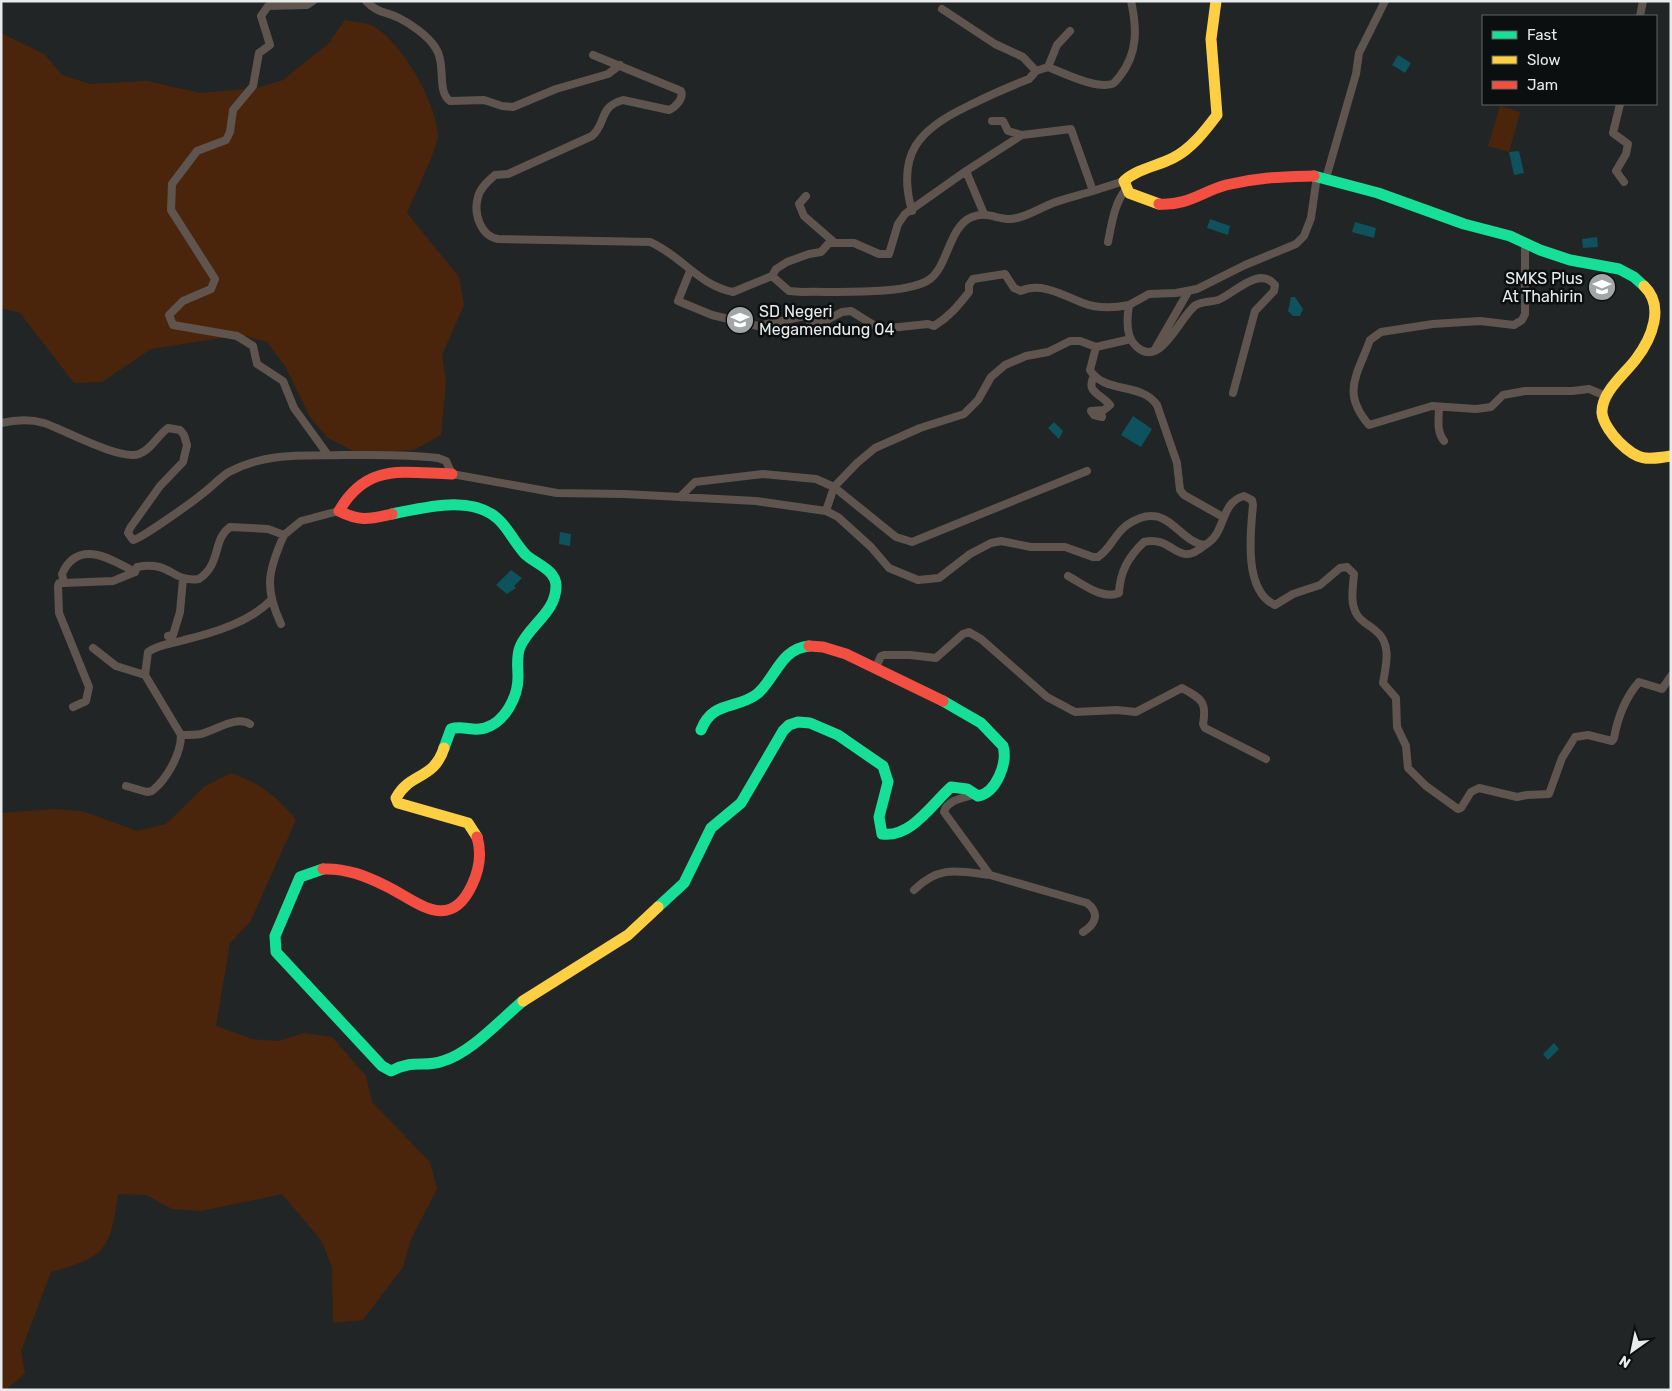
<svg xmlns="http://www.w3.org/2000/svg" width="1672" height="1391" font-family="Rubik,sans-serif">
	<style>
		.green { fill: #4b250b }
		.water { fill: #0d525d }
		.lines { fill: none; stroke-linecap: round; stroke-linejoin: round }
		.street { stroke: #5f554e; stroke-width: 8 }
		.fast { stroke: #16e098; stroke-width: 11 }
		.slow { stroke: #ffcf43; stroke-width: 11 }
		.jam { stroke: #f24e42; stroke-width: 11 }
		.labels { text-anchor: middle; stroke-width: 5; stroke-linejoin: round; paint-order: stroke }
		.poi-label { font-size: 16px; fill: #e7ebec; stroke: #0c0f0f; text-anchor: end }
	</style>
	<rect width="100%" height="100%" fill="#212526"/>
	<path class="green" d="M345,20C353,22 364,22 371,25C401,40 437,103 438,136C439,145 412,200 407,213L459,277L464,305L442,355L446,382L441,435L414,450L357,453L328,438L310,417L285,366L267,342L240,335L151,349L102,382L74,383L20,313L1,308V33L44,54L62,75L90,84L147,81L200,93L257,88L283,80L328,44Z
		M1500,106L1520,112L1509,152L1488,146Z
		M231,773C261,784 275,795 296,820L250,922L230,943L216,1026L252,1039L279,1041L304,1033L332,1037L366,1076L372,1102L430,1162L437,1189L411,1239L403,1267L363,1320L333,1323L332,1267L321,1240L282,1194L201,1211L172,1209L146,1195L118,1194C110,1250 106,1257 51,1272L21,1351L25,1373L6,1390H1V813L54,809L82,811L137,831L166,824L205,786Z"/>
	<path class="water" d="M1398,55L1411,63L1405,73L1392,65Z
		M1519,151L1524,173L1514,175L1509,152Z
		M1210,219L1230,226L1228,235L1207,228Z
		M1355,222L1376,228L1374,238L1352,232Z
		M1597,237L1598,247L1583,248L1582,239Z
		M1291,297H1295L1303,309L1300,316H1293L1288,311Z
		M1133,416L1152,429L1141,447L1121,435Z
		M1054,422L1063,431L1059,439L1048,428Z
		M560,532L571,534L570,546L559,544Z
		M511,570L522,578L514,586L516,588L507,594L496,585Z
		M1554,1043L1559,1049L1548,1060L1543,1054Z"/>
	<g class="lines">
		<path class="street" d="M313,1L307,5L268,6L261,16L270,45L259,53L253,86L233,110L230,132L226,140L197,151L172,184L171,210L215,279L211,289L183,301L169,315L173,325L237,336L253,346L257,364L283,381L294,408L328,455
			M366,1C378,14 386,11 399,18C411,24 428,36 435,47C447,64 436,91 450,101L484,100L502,106L513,107L556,89L608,74L620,65
			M942,9L995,44L1023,57L1036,71
			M1640,16L1643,1
			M593,55L681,91C684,98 676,107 669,110L623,100C598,107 607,123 592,136L508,174L495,175C488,181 480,188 478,197C473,214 481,236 498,239L650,242C681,255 698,285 733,292L772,276L776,269L787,262L809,254L821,252L829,243H835
			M1048,67C1064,73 1095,89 1112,84C1115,83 1118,78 1120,76C1138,53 1137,28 1131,1
			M1620,104L1613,133L1628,144L1626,154L1616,171L1624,182
			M992,121H1003L1008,131L1022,135L1071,129L1093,191L1124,181
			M966,171L984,214
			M1326,178L1356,74L1359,53L1385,1
			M806,196L799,204L804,216L835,243H854L879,254H889L898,224L905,214L966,171L1022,135
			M912,211C896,154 919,129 968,106C988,96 1008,87 1029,79L1036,71L1048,67L1057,45L1070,31
			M1108,242C1112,223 1114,204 1126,189
			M1525,243V314L1522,320L1514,325L1480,321L1433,324L1381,332L1370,340C1357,376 1341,392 1369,425L1432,406L1476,409L1491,407L1503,395L1525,391H1572L1589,389L1606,396
			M690,271L678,301L712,315L758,326L805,316L810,321L827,320L842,312L851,311L880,329L928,324L934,326C949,317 958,306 969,292V285L973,279L1005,274L1014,288L1021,291C1040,281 1065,296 1083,303C1098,309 1114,308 1129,305
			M772,276L789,291L802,292C832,291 907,296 930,279C948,266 949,226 972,217C986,211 996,219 1010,219C1023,219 1040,208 1053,203C1066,198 1080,195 1093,191
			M1131,339L1096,347L1090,370C1104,394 1142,382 1157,405L1177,463L1180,490L1184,495L1223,517
			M1154,351L1188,292
			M1094,376C1085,392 1101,394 1110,405L1104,410L1091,411L1094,415L1102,417
			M1233,393L1255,311L1274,291L1275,285C1259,265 1234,294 1218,300C1211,302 1203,301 1196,305C1180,315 1160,372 1135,345C1125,335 1127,317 1129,305L1149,294L1176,293L1197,289L1245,265L1296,244L1304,236L1311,218L1317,176
			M1439,407C1439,419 1436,431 1444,441
			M1,423C15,420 30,419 44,423C65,430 120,461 139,454C151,450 158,435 168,428L180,430L184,435L187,445L183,462L160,486L130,528L128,533L133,540C139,540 194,501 202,494C211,488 219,478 229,472C266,452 303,456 343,455C375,455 407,454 438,458L446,461L452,474L557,493L624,494L756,501L826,511L838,517L871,547L889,568L918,580L939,578L970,554L991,543L1001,541L1031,547H1065L1093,557H1098C1111,549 1115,533 1127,525C1167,497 1177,542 1205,545C1227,533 1219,503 1244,496L1252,500L1253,505C1250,535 1244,591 1275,605L1293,594L1320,585L1340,568L1347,567L1354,574C1353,587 1350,602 1356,613C1360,622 1370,625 1376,631C1392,644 1386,665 1383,683L1396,698L1397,727L1406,746L1408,768L1426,786L1458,809L1461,808L1471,792L1479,788L1517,797L1527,795L1549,794L1562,758L1575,737L1588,735L1612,741L1614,738C1618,716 1625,698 1639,682L1662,689L1671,676
			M680,497L695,482L763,474L816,479L834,487L896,537L912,542L1087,471
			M826,511L834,487L857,463L875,448L920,428L964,414L978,400L991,377L1005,365L1026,356L1048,352L1070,341H1080L1096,347
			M1068,576C1083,584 1102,600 1119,593C1120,572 1128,557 1144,542C1175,535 1176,570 1205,545
			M64,583L113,581L135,572
			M281,624C264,588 268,571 284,535
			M168,636L173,635L180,612L183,579
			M93,648L116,666L145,675
			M875,669L881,656L884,655H910L936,658L963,634L969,632L981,639L1047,697L1075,712L1117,710L1136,712L1182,688C1202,699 1207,702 1203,724L1205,728L1266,759
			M73,707L86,701L89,687L59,613L58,586L59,583H64L62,574C78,538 111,559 135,572L137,567C171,560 172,583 199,579C222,563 212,540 230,527L268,529L284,535L301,521L339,511
			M181,735C188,735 195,735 201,734C217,730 236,715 250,724
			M126,786L147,792L152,791C167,779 181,754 181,735L145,675L148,652C159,644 171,644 184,640C213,633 250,622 271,600
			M990,875L1087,903C1100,913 1096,924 1083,932
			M914,890C939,865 958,871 990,875L944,812C947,800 963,798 973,795"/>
		<path class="fast" d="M1314,176L1378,193L1464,224L1510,236L1540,250L1570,260L1619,269L1634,277L1644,286
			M392,514C423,508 471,494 498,519C509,529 515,544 526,555C536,564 556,570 556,586C556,613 529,625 520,647C516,657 518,667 518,677C518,697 505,722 485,728C474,732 462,725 451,729L444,748
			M701,730C713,700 736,710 757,694C776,678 780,649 809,646
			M323,869L300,877L275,936L276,952L382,1066L391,1071C413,1059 424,1068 443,1061C471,1053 501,1019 523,1001
			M658,907L684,883L711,828L741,803L783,731L789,725L798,722L810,723L838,735L883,766L888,782L879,817L882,834C911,838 932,804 951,787L967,789L978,796C996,793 1008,763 1003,746L981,723L943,701"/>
		<path class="slow" d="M1159,204L1129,193L1124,181C1137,169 1157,166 1173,158C1191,149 1205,131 1217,115L1211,39L1216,1
			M1644,286C1665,306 1652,338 1636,359C1625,374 1601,392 1602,413C1603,423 1613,436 1619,442C1638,461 1646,460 1671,456
			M444,748C434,780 410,772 396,798L398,803L468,823L477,837
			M523,1001L628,935L658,907"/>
		<path class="jam" d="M1159,204C1187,206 1201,192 1226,185C1258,177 1281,177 1314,176
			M392,514C369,519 361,522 339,511C367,462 403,473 452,474
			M809,646L823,647L846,654L943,701
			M323,869C346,868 366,876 386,886C417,901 449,934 472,885C479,870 482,853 477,837"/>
	</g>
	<defs>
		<symbol id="school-disc" viewBox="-11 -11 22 22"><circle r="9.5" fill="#a2a6a7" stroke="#0c0f0f"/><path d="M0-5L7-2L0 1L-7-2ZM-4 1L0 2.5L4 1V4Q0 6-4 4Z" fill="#fff"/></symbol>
	</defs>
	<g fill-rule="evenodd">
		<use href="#school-disc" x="1586" y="271" width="32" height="32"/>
		<use href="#school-disc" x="724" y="304" width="32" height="32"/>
	</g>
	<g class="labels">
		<g class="poi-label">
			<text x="1583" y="284">SMKS Plus<tspan x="1583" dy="18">At Thahirin</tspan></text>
			<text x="759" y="317" text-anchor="start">SD Negeri<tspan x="759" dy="18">Megamendung 04</tspan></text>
		</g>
	</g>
	<rect width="1672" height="1391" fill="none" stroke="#e7ebec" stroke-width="5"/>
	<rect x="1482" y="15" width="175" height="90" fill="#0c0f0f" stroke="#646767"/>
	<rect x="1492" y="31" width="25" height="8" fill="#16e098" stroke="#646767"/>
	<text x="1527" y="40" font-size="15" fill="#e7ebec">Fast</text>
	<rect x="1492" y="56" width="25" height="8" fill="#ffcf43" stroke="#646767"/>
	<text x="1527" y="65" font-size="15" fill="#e7ebec">Slow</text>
	<rect x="1492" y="81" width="25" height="8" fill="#f24e42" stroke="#646767"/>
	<text x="1527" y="90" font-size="15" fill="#e7ebec">Jam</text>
	<g transform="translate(1632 1351) rotate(213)" stroke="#0c0f0f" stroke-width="4" paint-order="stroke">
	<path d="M0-4L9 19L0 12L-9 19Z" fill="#e7ebec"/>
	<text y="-8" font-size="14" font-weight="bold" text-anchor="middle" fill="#e7ebec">N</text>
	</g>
</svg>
